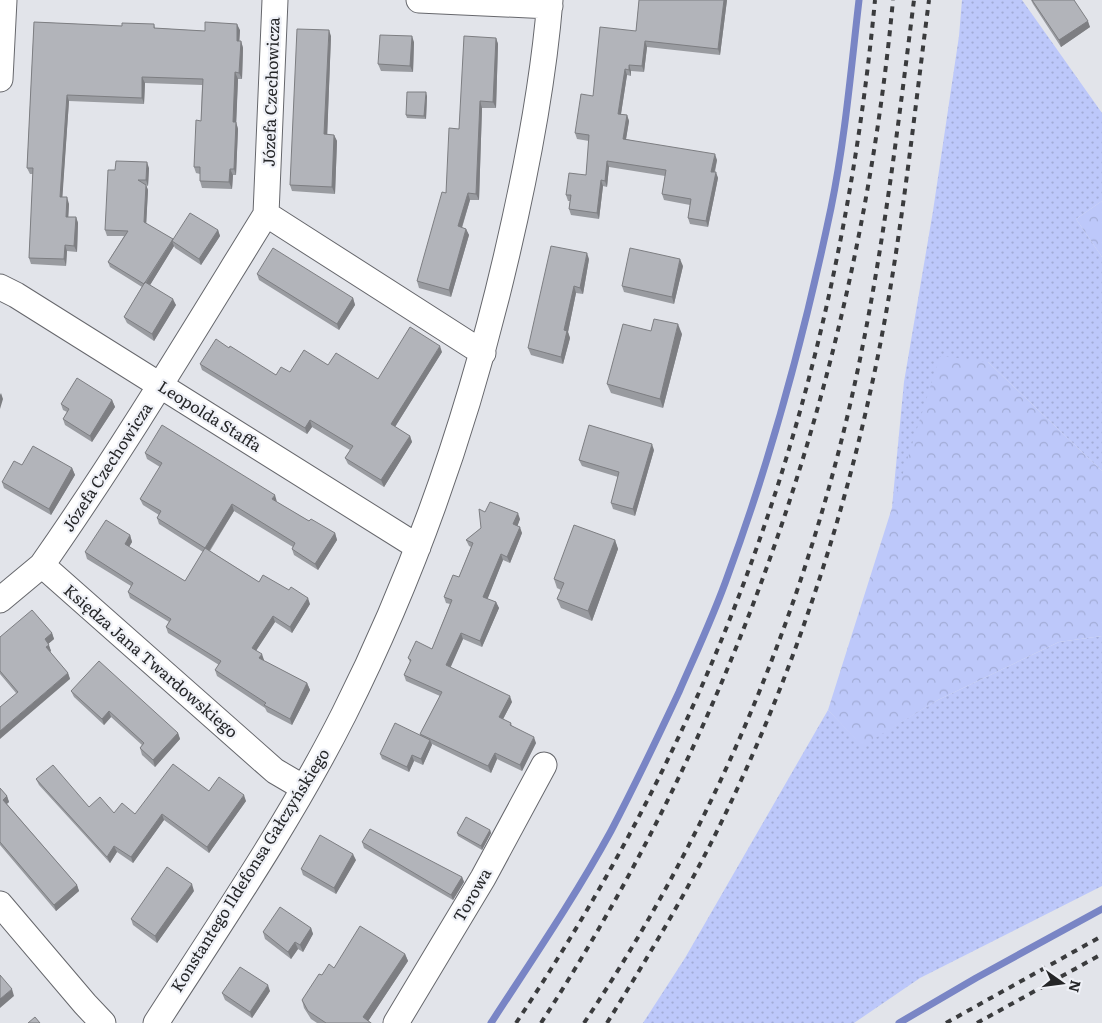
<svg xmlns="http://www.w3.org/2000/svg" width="1102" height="1023" font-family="Literata,serif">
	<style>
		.grass { fill: url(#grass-dots) }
		.forest { fill: url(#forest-crowns) }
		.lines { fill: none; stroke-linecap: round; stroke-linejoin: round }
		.stream { stroke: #7985c5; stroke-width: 7 }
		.minor-casing { stroke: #66676c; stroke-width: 27 }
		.minor { stroke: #fff; stroke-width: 25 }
		.rail { stroke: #3a3b3d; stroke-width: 4; stroke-dasharray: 6 6; stroke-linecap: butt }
		.wall { fill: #999ba0 }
		.shaded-wall { fill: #7d7e82 }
		.building { fill: #b2b4ba; stroke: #7d7e82 }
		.labels { text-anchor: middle; stroke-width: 4.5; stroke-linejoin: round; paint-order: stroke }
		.street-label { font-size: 16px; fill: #252628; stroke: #eff1f7 }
	</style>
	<defs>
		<pattern id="grass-dots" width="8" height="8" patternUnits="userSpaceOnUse" patternTransform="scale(1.25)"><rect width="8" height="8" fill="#bdc8fa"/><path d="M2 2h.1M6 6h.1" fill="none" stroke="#a2acd6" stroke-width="1.8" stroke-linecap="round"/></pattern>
		<pattern id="forest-crowns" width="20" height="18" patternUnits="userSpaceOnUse" patternTransform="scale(1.25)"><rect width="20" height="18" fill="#bdc8fa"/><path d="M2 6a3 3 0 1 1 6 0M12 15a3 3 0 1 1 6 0" fill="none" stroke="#a2acd6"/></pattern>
	</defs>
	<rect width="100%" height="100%" fill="#e2e4ea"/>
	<path class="grass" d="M962,0H1022L1102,113V201L1076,219L1102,257V471L988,362L892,507L904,382L933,211L959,36Z
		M1102,636V886L920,978L854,1023H643L685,958L828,710L862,745L938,700L1059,642Z"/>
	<path class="forest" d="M1102,201V257L1076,219Z
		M940,356L988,362L1102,471V636L1059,642L938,700L862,746L828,710Z"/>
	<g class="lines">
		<path class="stream" d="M491,1023C532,960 575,897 611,831C635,785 657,739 679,692C696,653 714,615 728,575C772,456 805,332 831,208C845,140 851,69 859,0
			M899,1023L976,978L1102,909"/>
		<defs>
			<path id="minor" d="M275,0L266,214L483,353
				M419,0L550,6
				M0,79L4,0
				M0,287L16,295L418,547
				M42,565C121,452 193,332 266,214
				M0,600L42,565L275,771L304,788
				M0,904L85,1004L103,1023
				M156,1023C221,922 290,821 344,714C417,569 469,416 506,258C526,173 543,87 550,0
				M396,1023L483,878L544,765"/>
		</defs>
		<use href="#minor" class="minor-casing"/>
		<use href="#minor" class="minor"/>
		<path class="rail" d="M516,1023C613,878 694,722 753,558C818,379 857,190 875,0
			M541,1023C740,716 859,364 893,0
			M584,1023C714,829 807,606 856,378C883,253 898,126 914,0
			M607,1023C646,960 685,896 718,829C786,691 837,543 870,393C899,264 912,131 929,0
			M946,1023L1102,936
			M977,1023L1102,954"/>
	</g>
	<path class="wall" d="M639,0H727L720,55L647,47L644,72L631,71V76L627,75L621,114L627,115L629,121L626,139L717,160L715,172L718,178L708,227L690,224L688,218L690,205L664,200L662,194L665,176L609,167L607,187L603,186L599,219L571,215L569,209L570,201H568L566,195L586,175L589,141L577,139L575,133L593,96L636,31Z
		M1031,0H1074L1090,27L1061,47L1033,4Z
		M34,22L122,26L154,24L155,28L205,31L240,30L239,41H241L243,48L242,79H238L236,122L238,129L236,175H233L232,189L202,188L200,181V174L196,173L194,167L201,121L202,85L145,83L144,104L69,101L62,197L69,204L68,217H76L78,223L77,252L67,251L66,266L31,264L29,258L33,174H30L27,168Z
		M331,36L327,135H334L337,141L335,194L292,191L290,185Z
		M496,38L498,44L496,108H482L479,200H470L462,228L466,229L469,235L451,297L419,288L417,281Z
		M414,42L413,72L381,71L378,64Z
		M427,96L426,119L407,118L406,115Z
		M149,168L148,186L146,185L148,190L146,224L173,239L218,230L220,236L201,265L175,248L174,246L150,285L176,305L154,341L127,323L124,317L142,287L110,267L108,262L124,236H107L105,230L115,170Z
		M589,259L583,294L576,293L568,332L570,338L563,364L531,355L528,348Z
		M683,266L674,304L624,292L622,286Z
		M257,274L353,298L355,305L339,330L259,280Z
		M651,331L682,334L663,408L611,393L607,384Z
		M229,348L276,375L328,365L378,379L442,352L395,427L410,436L412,442L384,487L348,464L345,458L350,450L312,427L307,434L202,370L200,364Z
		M112,400L115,407L92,442L65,425L63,419L67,412L63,410L61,404Z
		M654,450L635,516L613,509L611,503L618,477L582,466L579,460Z
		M145,453L277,502L309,521L335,533L337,540L318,570L294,555L292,549L293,547L234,511L210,551L259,582L310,604L292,633L275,622L256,650L264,660V661L307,683L310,690L292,725L267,712L265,708L217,676L215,670L219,665L168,633L166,627L169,622L130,598L128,592L131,586L87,559L85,552L130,535L132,542L129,547L185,581L203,552L159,524L157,518L159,515L143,505L140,499L160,467L147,459Z
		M22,465L72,468L75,475L51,515L4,488L2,482Z
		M485,512L520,519L517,526L522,533L510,563L503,560L487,599L496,602L499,608L482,647L463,639L450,667L512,702L503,719L511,723L512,726L536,743L522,771L497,759L491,773L432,744L423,765L414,761L409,772L382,759L380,754L421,735L420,734L440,696L406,681L404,675L410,662L408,658L432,649L450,604L446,603L444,597L459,577L471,547L469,546L466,540L481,528Z
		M615,540L618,549L592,621L561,608L557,599L561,590L557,588L554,579Z
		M52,633L54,639L48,644L51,651L50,652L68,673L70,679L16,693L0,674V637Z
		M71,691L178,733L180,739L155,767L142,755L140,748L142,745L111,717L104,725L74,697Z
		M36,779L89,807L114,813L135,814L209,791L246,801L209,853L164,820L133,863L117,852L110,863L39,785Z
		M0,788L7,796L9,802L7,804L77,885L79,891L56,911L0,845Z
		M490,830L491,833L482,850L458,836L457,833Z
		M362,842L462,877L464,882L453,900L364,848Z
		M356,860L336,894L303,875L301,869Z
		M194,891L157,943L133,925L131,919Z
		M311,928L313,934L303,952L298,949L291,959L265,939L263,932Z
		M405,954L408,961L368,1021L372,1023H317L311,1019L304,1008L302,1000L322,975L334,968Z
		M270,991L252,1018L225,1000L222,993Z"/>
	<path class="shaded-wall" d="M724,0H727L720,55L718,49Z
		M1088,21L1090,27L1061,47L1059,40Z
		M237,24L240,30L239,48L237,41Z
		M329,30L331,36L327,141L324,134Z
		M412,36L414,42L413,72L410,66Z
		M496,38L498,44L496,108L493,102Z
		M241,41L243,48L242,79L239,73Z
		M645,41L647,47L644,72L642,66Z
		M629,65L631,71V76L629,70Z
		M625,69L627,75L620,120L618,114Z
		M235,72L238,79L236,129L233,122Z
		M142,77L145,83L144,104L142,98Z
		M426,92L427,96L426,119L424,116Z
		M67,95L69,101L62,203L60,197Z
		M480,101L482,108L479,200L476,194Z
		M627,115L629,121L625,145L623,139Z
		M236,122L238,129L236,175L234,169Z
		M334,135L337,141L335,194L332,187Z
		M715,154L717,160L713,178L711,172Z
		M607,161L609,167L607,187L605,181Z
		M147,162L149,168L148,186L146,180Z
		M230,169L233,175L232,189L229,182Z
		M716,172L718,178L708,227L706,221Z
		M601,180L603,186L599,219L597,213Z
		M146,185L148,190L146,228L144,222Z
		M468,193L470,200L460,233L458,226Z
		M67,197L69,204L68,223L66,217Z
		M76,217L78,223L77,252L74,246Z
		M466,229L469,235L451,297L449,290Z
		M218,230L220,236L201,265L199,259Z
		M172,241L174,246L147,290L145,284Z
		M65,245L67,251L66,266L64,259Z
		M587,253L589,259L583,294L580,288Z
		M680,259L683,266L674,304L672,297Z
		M574,286L576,293L568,332L570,338L563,364L561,357L564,330Z
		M353,298L355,305L339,330L337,324Z
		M173,299L176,305L154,341L152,334Z
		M678,324L682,334L663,408L660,399Z
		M440,346L442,352L393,430L391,424Z
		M1,393L3,399L0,409V395Z
		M112,400L115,407L92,442L90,436Z
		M310,420L312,427L307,434L305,428Z
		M410,436L412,442L384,487L381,480Z
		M652,444L654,450L635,516L633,509Z
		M72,468L75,475L51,515L49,509Z
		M275,495L277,502L272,499Z
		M232,504L234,511L207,554L205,548Z
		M518,513L520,519L516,530L513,524Z
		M520,527L522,533L510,563L507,557Z
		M335,533L337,540L318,570L315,564Z
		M130,535L132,542L127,550L125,544Z
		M615,540L618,549L592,621L588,611Z
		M501,554L503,560L486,603L483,597Z
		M308,598L310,604L292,633L290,627Z
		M496,602L499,608L482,647L480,641Z
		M273,616L275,622L254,654L252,648Z
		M52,633L54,639L47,645L45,639Z
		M461,633L463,639L449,671L446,665Z
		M49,645L51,651L48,653L46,647Z
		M262,654L264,660L261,665L259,658Z
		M68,673L70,679L0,739V731Z
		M307,683L310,690L292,725L290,719Z
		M510,696L512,702L501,723L499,717Z
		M109,711L111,717L104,725L102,719Z
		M178,733L180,739L155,767L153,760Z
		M534,737L536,743L522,771L520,765Z
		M430,740L432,745L423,765L421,759Z
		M495,753L497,759L491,773L488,766Z
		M412,755L414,761L409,772L407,767Z
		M244,795L246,801L209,853L207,847Z
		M7,796L9,802L5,805L3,800Z
		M162,814L164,820L133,863L131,857Z
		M490,830L491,833L482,850L481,846Z
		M114,846L117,852L110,863L107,857Z
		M353,854L356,860L336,894L334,888Z
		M462,877L464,882L453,900L451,895Z
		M192,884L194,891L157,943L155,936Z
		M77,885L79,891L56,911L54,905Z
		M311,928L313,934L303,952L300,945Z
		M295,942L298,949L291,959L288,952Z
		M405,954L408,961L367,1023L363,1017Z
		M268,985L270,991L252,1018L250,1012Z
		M12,989L14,996L0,1008V999Z"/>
	<path class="building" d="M639,0H724L718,49L645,41L642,66L629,65V70L625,69L618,114L627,115L623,139L715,154L711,172H716L706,221L688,218L691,199L662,194L666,170L607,161L605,181L601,180L597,213L569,209L571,195H566L569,173L586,175L589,135L575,133L581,94L593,96L600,27L636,31Z
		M1032,0H1074L1088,21L1059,40Z
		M34,22L122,26V23L154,24V28L205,31V22L237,24V41H241L239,73L235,72L233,122H236L234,169H230L229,182L200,181V167H194L196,120L201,121L203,79L142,77V98L67,95L60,197H67L66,217H76L74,246L65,245L64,259L29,258L33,168H27Z
		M297,29L329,30L324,134L334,135L332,187L290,185Z
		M380,35L412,36L410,66L378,64Z
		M464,36L496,38L493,102L480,101L476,194L468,193L458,226L466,229L449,290L417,281L442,192L446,193L449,128L459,129Z
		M407,92H426L424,116L406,115Z
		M116,161L147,162L146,180H138L146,185L144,222L173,239L144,284L108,262L128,231L105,230L108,170H115Z
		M190,213L218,230L199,259L172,241Z
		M551,246L587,253L580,288L574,286L564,330L567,331L561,357L528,348Z
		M273,248L353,298L337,324L257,274Z
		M630,248L680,259L672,297L622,286Z
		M145,282L173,299L152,334L124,317Z
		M654,319L678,324L660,399L607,384L623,324L651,331Z
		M410,327L440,346L391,424L410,436L381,480L345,458L353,446L310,420L305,428L200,364L216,339L229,348L230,346L276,375L281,367L290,372L304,350L328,365L336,353L378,379Z
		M77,378L112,400L90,436L63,419L69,409L61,404Z
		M162,425L275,495L272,499L309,521L311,519L335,533L315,564L292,549L295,543L232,504L205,548L157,518L161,511L140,499L162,463L145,453Z
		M589,425L652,444L633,509L611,503L619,472L579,460Z
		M33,446L72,468L49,509L2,482L14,461L22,465Z
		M490,502L518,513L513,524L520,527L507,557L501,554L483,597L496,602L480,641L461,633L446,665L510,696L499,717L511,723L510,725L534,737L520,765L495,753L488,766L420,734L442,692L404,675L411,660L408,658L416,641L432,649L452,600L444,597L453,575L459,577L473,543L466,540L481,528L479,509L485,512Z
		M106,520L130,535L125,544L185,581L205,548L259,582L263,575L289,590L291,587L308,598L290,627L273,616L252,648L262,654L259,658L307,683L290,719L264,705L266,703L215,670L221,661L166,627L171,619L128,592L133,583L85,552Z
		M574,525L615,540L588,611L557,599L564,583L554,579Z
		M32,610L52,633L45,639L49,645L46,647L68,673L0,731V707L18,692L0,671V637Z
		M99,661L178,733L153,760L140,748L144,743L109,711L102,719L71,691Z
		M395,723L430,740L421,759L412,755L407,767L380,754Z
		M173,764L209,791L219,777L244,795L207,847L162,814L131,857L114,846L107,857L36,779L53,765L89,807L100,797L114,813L122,803L135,814Z
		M0,788L7,796L3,800L77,885L54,905L0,842Z
		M466,817L490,830L481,846L457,833Z
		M370,829L462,877L451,895L362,842Z
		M320,835L353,854L334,888L301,869Z
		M167,867L192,884L155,936L131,919Z
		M280,907L311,928L300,945L295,942L288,952L263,932Z
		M360,926L405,954L363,1017L371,1023H326L308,1011L302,1000L319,974L322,975L329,964L334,968Z
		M240,967L268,985L250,1012L222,993Z
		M0,975L12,989L0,999Z
		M35,1017L40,1023H28Z"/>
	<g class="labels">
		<g class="street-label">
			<text transform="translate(271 92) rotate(-88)" y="6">Józefa Czechowicza</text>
			<text transform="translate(210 416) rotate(32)" y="6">Leopolda Staffa</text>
			<text transform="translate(107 467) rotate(-57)" y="6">Józefa Czechowicza</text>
			<text transform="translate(151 661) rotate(41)" y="6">Księdza Jana Twardowskiego</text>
			<text transform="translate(250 870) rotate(-58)" y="6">Konstantego Ildefonsa Gałczyńskiego</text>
			<text transform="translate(472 895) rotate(-60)" y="6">Torowa</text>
		</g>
	</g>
	<g transform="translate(1062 983) rotate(104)" stroke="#eff1f7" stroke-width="4" paint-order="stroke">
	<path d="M0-4L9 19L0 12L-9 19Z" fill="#252628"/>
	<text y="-8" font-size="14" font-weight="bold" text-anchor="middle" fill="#252628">N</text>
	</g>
</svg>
